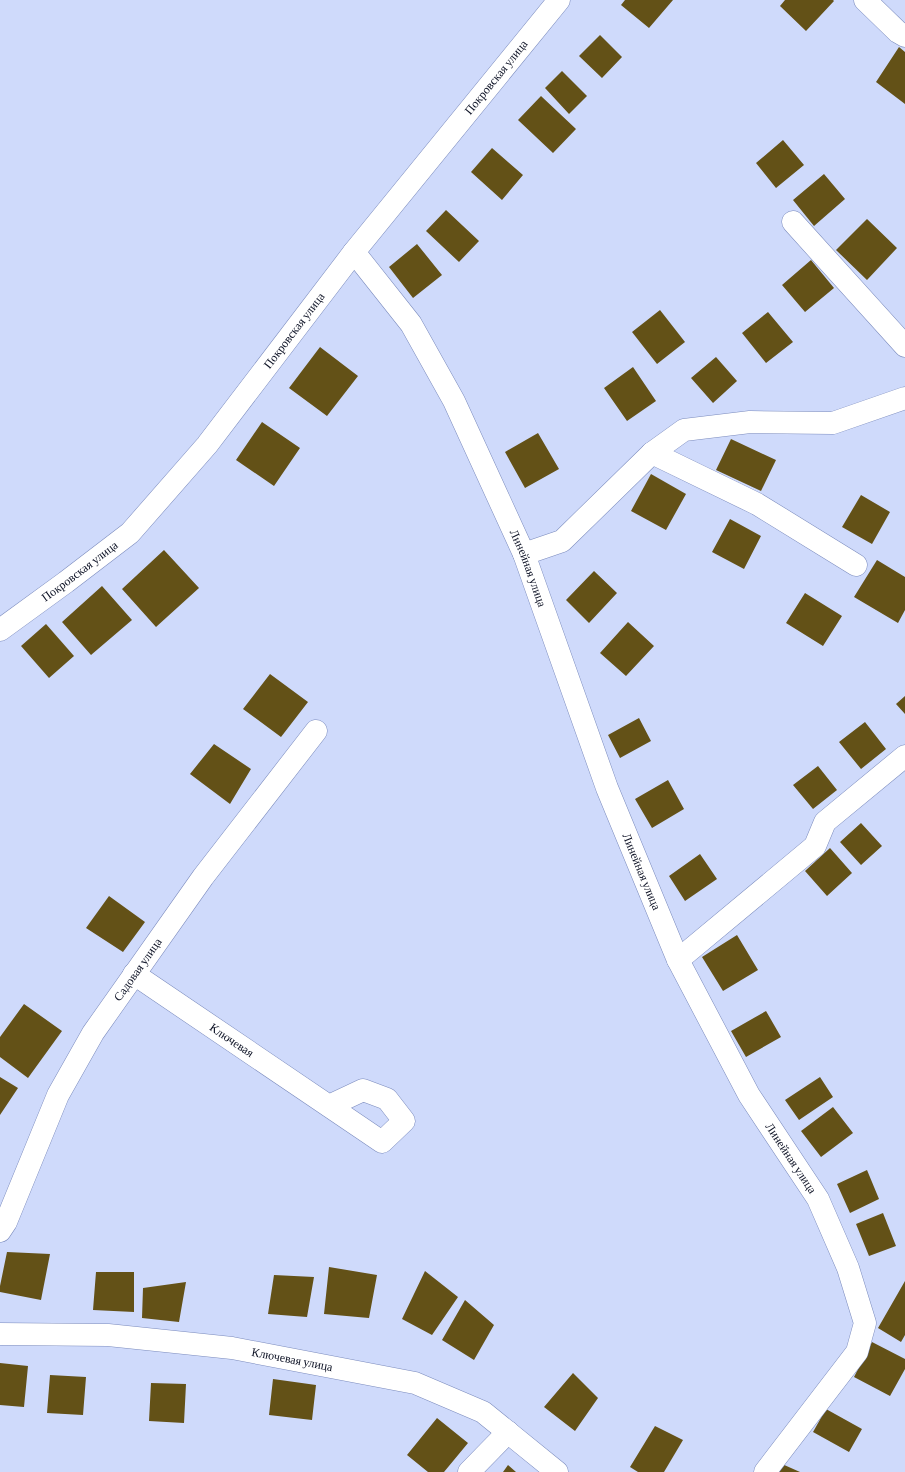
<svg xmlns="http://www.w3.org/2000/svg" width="905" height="1472" font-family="'Crimson Pro',serif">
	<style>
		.building { fill: #635117 }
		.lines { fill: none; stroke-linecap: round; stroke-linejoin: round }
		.minor-casing { stroke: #7b8bbd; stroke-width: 23 }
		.minor { stroke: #fff; stroke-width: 22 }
		.labels { text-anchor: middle; stroke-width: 4; stroke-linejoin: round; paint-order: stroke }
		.street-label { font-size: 12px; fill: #0c1124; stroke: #cfdafb }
	</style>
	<rect width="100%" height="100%" fill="#cfdafb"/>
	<path class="building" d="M625,0H673L649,28L621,5Z
		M785,0H833L834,1L806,31L780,6Z
		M600,35L622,57L602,78L579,56Z
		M899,47L905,52V104L876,82Z
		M562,71L587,96L569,114L545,88Z
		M541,96L576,129L553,153L518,120Z
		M783,140L804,165L776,188L756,163Z
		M492,148L523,175L502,200L471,172Z
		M824,174L845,199L814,226L793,200Z
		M446,210L479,241L459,262L426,231Z
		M867,219L897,248L867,280L836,250Z
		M417,244L442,275L413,298L389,267Z
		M811,260L834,288L805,312L782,285Z
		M660,310L685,342L657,364L632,332Z
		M768,312L793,342L766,363L742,333Z
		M320,347L358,376L327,416L289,388Z
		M716,357L737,381L713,403L691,378Z
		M633,367L656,401L627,421L604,388Z
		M262,422L300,448L274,486L236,460Z
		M538,433L559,469L525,488L505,452Z
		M731,439L776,460L761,491L716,470Z
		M651,474L686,494L666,530L631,511Z
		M861,495L890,512L872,544L842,527Z
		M730,519L761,536L744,569L712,552Z
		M164,550L199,588L156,627L122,589Z
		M877,560L905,577V610L898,623L854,597Z
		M594,571L617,593L589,623L566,600Z
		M102,586L132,620L91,655L62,622Z
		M805,593L842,616L823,646L786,623Z
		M628,622L654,646L626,676L600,653Z
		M46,624L74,656L49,678L21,646Z
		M270,674L308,702L281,737L243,709Z
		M905,696V714L896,704Z
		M639,718L651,741L620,758L608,735Z
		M865,722L886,749L861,769L839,742Z
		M214,744L251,769L230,804L190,774Z
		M818,766L837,790L813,809L793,785Z
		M668,780L684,809L652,828L635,799Z
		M861,823L882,846L861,865L840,842Z
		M830,848L852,873L827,896L805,871Z
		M700,854L717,879L685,901L669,876Z
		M109,896L145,922L123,952L86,928Z
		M737,935L758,970L723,991L702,957Z
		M24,1004L62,1031L28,1078L0,1057V1037Z
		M766,1011L781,1037L746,1057L731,1031Z
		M0,1077L18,1088L0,1115Z
		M820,1077L833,1097L799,1120L785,1100Z
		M833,1107L853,1133L821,1157L801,1131Z
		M867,1170L879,1199L850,1213L837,1184Z
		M883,1213L896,1246L869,1256L856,1224Z
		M7,1252L50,1254L41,1300L0,1292V1286Z
		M329,1267L377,1275L369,1318L324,1314Z
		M425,1271L458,1297L432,1335L402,1319Z
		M96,1272H134V1312L93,1310Z
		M274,1275L314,1277L307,1317L268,1314Z
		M905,1281V1335L901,1342L878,1328Z
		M186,1282L179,1322L142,1318L143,1288Z
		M465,1300L494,1325L474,1360L442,1340Z
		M872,1342L905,1359V1369L890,1396L854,1377Z
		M0,1363L28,1366L24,1407L0,1405Z
		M573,1373L598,1398L575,1431L544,1407Z
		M50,1375L86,1377L83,1415L47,1413Z
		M273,1379L316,1385L312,1420L269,1415Z
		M151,1383L186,1384L184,1423L149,1421Z
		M826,1409L862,1429L849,1452L813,1432Z
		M437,1418L468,1443L444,1472H428L407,1455Z
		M655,1426L683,1440L664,1472H638L630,1467Z
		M782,1464L800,1472H779Z
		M508,1465L516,1472H503Z"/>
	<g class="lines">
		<defs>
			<g id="minor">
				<path d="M865,0L898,32L905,36"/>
				<path d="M793,222L905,346"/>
				<path id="s1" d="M354,252L411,324L454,401L524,554L607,788L678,960L749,1095L818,1199L848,1268L865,1323L857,1352L765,1472"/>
				<path d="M652,453L757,504L856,565"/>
				<path d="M524,554L562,541L652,453L684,430L750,422L833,423L905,398"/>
				<path id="s2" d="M0,630L66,582L130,533L207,445L354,252L559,0"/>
				<path d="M678,960L815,846L825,822L905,756"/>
				<path id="s3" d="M134,974L382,1142L404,1121L387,1099L363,1090L329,1106"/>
				<path id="s4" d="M0,1231L6,1222L58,1095L93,1033L203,877L316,731"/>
				<path id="s5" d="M0,1334L108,1335L232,1348L415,1383L483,1412L557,1472"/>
				<path d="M469,1472L508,1432"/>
			</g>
		</defs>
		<use href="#minor" class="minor-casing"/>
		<use href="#minor" class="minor"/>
	</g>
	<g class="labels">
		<g class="street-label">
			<text dy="4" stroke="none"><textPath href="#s2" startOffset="747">Покровская улица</textPath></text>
			<text dy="4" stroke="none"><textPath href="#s2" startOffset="423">Покровская улица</textPath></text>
			<text dy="4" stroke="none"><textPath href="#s1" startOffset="363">Линейная улица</textPath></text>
			<text dy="4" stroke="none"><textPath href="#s2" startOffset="99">Покровская улица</textPath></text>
			<text dy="4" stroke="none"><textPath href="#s1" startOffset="687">Линейная улица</textPath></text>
			<text dy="4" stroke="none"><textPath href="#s4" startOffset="297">Садовая улица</textPath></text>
			<text dy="4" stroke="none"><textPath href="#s3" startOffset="118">Ключевая</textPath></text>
			<text dy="4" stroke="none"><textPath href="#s1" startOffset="1011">Линейная улица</textPath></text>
			<text dy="4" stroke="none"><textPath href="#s5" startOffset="294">Ключевая улица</textPath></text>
		</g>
	</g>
</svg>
